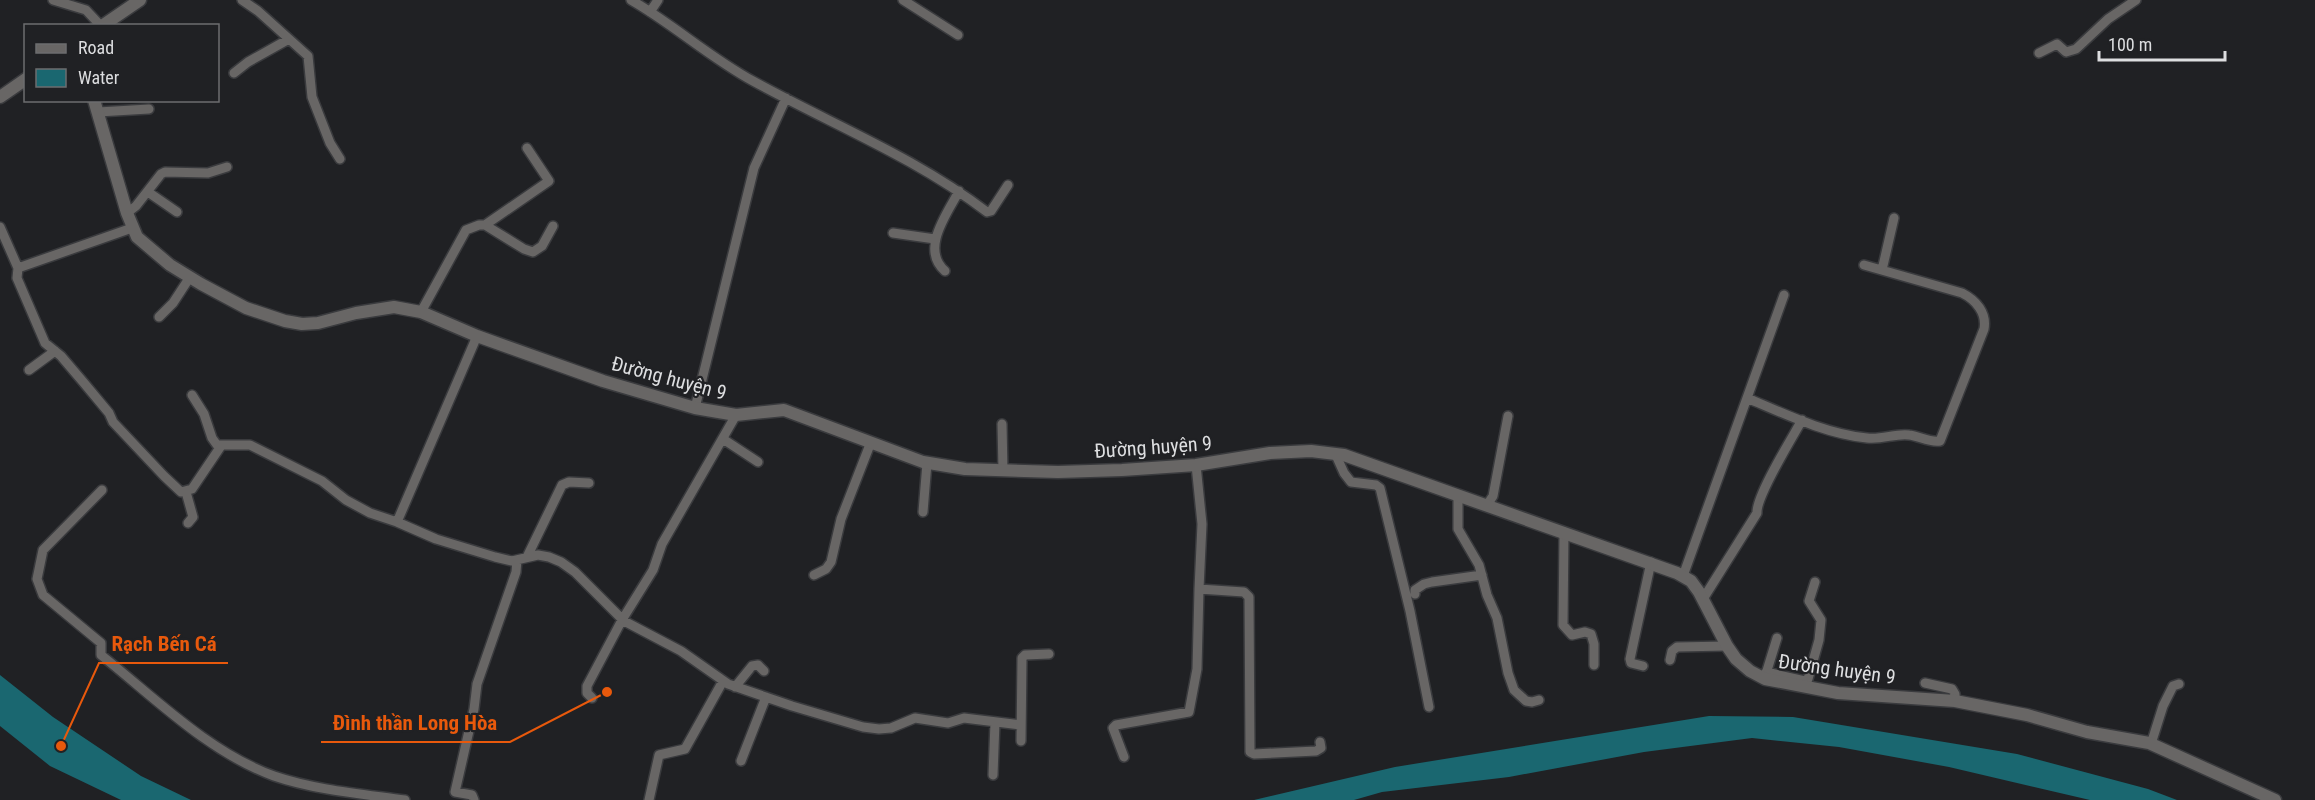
<svg xmlns="http://www.w3.org/2000/svg" width="2315" height="800" font-family="'Roboto Condensed',sans-serif">
	<style>
		.water { fill: #1a6770 }
		.lines { fill: none; stroke-linecap: round; stroke-linejoin: round }
		.minor-casing { stroke: #3a3b3e; stroke-width: 12 }
		.tertiary-casing { stroke: #3a3b3e; stroke-width: 15 }
		.minor { stroke: #686665; stroke-width: 9 }
		.tertiary { stroke: #686665; stroke-width: 12 }
		.labels { text-anchor: middle; stroke-width: 4.5; stroke-linejoin: round; paint-order: stroke }
		.street-label { font-size: 20px; fill: #dddee0; stroke: #202124 }
		.leader { fill: none; stroke: #e8590c; stroke-width: 2 }
		.callout-dot { fill: #e8590c; stroke: #202124; stroke-width: 2 }
		.callout-label { font-size: 21px; text-anchor: middle; font-weight: bold; fill: #e8590c; stroke: #202124; stroke-width: 4.5; stroke-linejoin: round; paint-order: stroke }
	</style>
	<rect width="100%" height="100%" fill="#202124"/>
	<path class="water" d="M0,675L53,717L141,776L191,800H121L50,766L0,726Z
		M1709,716L1793,717L2017,754L2148,789L2177,800H2090L1949,767L1839,747L1752,738L1644,752L1509,777L1382,792L1354,800H1254L1395,767Z"/>
	<g class="lines">
		<defs>
			<path id="minor" d="M53,0L86,10L101,26
				M242,0L258,11L308,56L312,97L330,143L340,159
				M631,0C673,24 709,57 753,81C831,124 915,157 987,212L991,211L1008,185
				M903,0L958,35
				M650,12L658,0
				M2039,53L2057,44L2066,52L2076,49L2108,19L2136,0
				M234,73L248,62L289,39
				M98,112L149,109
				M148,192L177,212
				M127,213L136,206L161,174L165,172L208,173L227,167
				M485,225L549,181L527,148
				M0,227L18,268
				M132,228L18,268L17,278L45,343L61,356L84,383L109,413L113,422L164,476L181,492L192,489L221,446
				M893,233L935,239
				M1882,270L1894,218
				M945,271C920,249 947,214 959,191
				M421,312L466,230L479,225H485L524,249L533,252L542,246L553,226
				M159,317L173,303L190,277
				M477,336L397,522L436,539L495,557L512,561L538,555L549,557L561,562L575,572L624,621L681,651L728,684L792,706L863,727L879,729L891,728L915,718L948,723L964,718L1021,725
				M29,370L55,351
				M192,395L204,414L212,438L217,445H250L322,481L346,500L370,513L397,522
				M1747,398C1785,414 1826,434 1867,438C1882,440 1896,433 1909,435C1919,436 1930,443 1940,441L1984,329C1987,313 1976,300 1962,293L1864,265
				M695,408L754,168L786,98
				M1002,424L1003,471
				M723,439L758,462
				M1335,453L1344,473L1351,482L1376,485L1380,488L1410,611L1429,707
				M1196,465L1202,524L1199,589L1244,592L1249,597L1250,752L1254,754L1316,751L1321,748L1320,742
				M102,490L43,550L37,579L43,595L101,643V655C154,697 208,752 274,776C315,790 362,794 405,800
				M186,492L193,517L188,523
				M1458,495V529L1479,565L1487,595L1497,618L1508,673L1514,690L1526,701L1532,702L1539,700
				M1487,505L1493,496L1508,416
				M923,512L927,463
				M1564,532L1563,625L1572,635L1585,632L1591,634L1594,644V665
				M527,557L562,485L569,482L589,483
				M814,575L826,569L831,562L841,519L871,442
				M1683,576L1784,295
				M1415,594V590L1424,584L1432,582L1482,575
				M1703,599L1757,513C1756,496 1792,438 1802,420
				M1670,660L1672,651L1677,647L1727,646
				M1643,666L1631,663L1630,659L1651,562
				M1766,672L1805,681L1808,679L1819,640L1821,620L1809,601L1815,582
				M1765,677L1777,638
				M1925,683L1952,689L1955,694V701
				M735,687L752,666L758,665L764,671
				M592,698L587,693V686L622,620L653,570L662,544L736,415
				M1021,741L1022,658L1025,655L1049,654
				M2151,744L2163,706L2173,686L2179,684
				M1124,757L1113,728L1116,725L1189,712L1197,669L1199,589
				M741,761L766,697
				M993,775L995,722
				M474,800L472,795L455,792L474,709L477,684L516,572L517,560
				M649,800L659,755L685,749L723,681"/>
			<path id="tertiary" d="M102,26L140,0
				M0,97L26,79
				M94,100L127,213L137,237L170,265L201,284L246,308L285,321L302,324L318,323L356,313L394,307L421,312L477,336L603,381L695,408L736,415L784,410L923,462L965,469L1058,472L1122,470L1196,465L1270,453L1311,451L1344,455L1677,573L1691,581L1699,592L1727,646L1736,659L1750,671L1765,679L1838,693L1955,701L2027,715L2087,732L2149,743L2275,800"/>
		</defs>
		<use href="#minor" class="minor-casing"/>
		<use href="#tertiary" class="tertiary-casing"/>
		<use href="#minor" class="minor"/>
		<use href="#tertiary" class="tertiary"/>
	</g>
	<g class="labels">
		<g class="street-label">
			<text transform="translate(669 378) rotate(15)" y="7">Đường huyện 9</text>
			<text transform="translate(1153 447) rotate(-4)" y="7">Đường huyện 9</text>
			<text transform="translate(1837 669) rotate(8)" y="7">Đường huyện 9</text>
		</g>
	</g>
	<path class="leader" d="M61 746L99 663H228M607 692L510 742H321"/>
	<g class="callout-dot">
		<circle cx="61" cy="746" r="6"/>
		<circle cx="607" cy="692" r="6"/>
	</g>
	<g class="callout-label">
		<text x="164" y="651">Rạch Bến Cá</text>
		<text x="415" y="730">Đình thần Long Hòa</text>
	</g>
	<rect x="24" y="24" width="195" height="78" fill="#202124" stroke="#6c6d6f" stroke-width="1.5"/>
	<rect x="36" y="44" width="30" height="9" fill="#686665" stroke="#6c6d6f" stroke-width="1.5"/>
	<text x="78" y="54" font-size="18" fill="#dddee0">Road</text>
	<rect x="36" y="69" width="30" height="18" fill="#1a6770" stroke="#6c6d6f" stroke-width="1.5"/>
	<text x="78" y="84" font-size="18" fill="#dddee0">Water</text>
	<path d="M2099 51v9h126v-9" fill="none" stroke="#dddee0" stroke-width="3"/>
	<text x="2108" y="51" font-size="18" fill="#dddee0" stroke="#202124" stroke-width="4.5" paint-order="stroke">100 m</text>
</svg>
